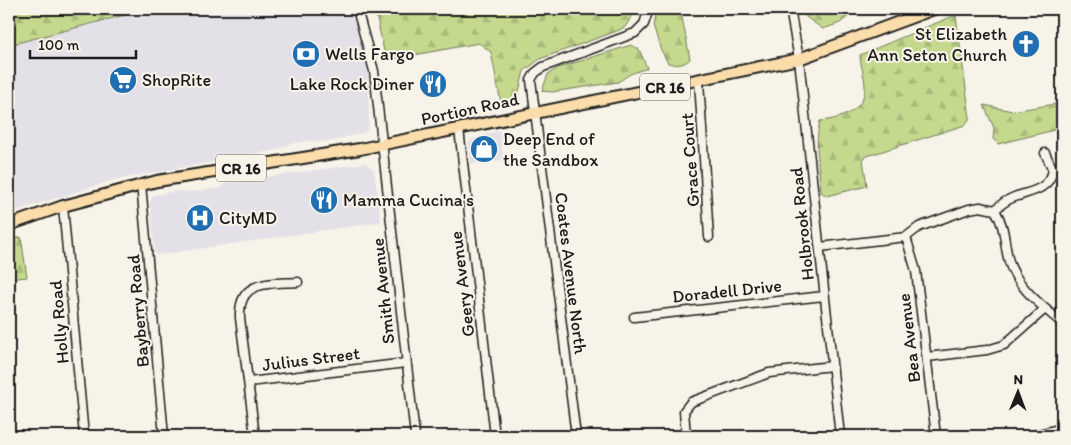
<svg xmlns="http://www.w3.org/2000/svg" width="1071" height="445" font-family="Itim,sans-serif">
	<style>
		.built { fill: #e3e0e8 }
		.forest { fill: url(#forest-firs); stroke: #707a55 }
		.lines { fill: none; stroke-linecap: round; stroke-linejoin: round }
		.minor-casing { stroke: #1c1c1c; stroke-width: 11 }
		.major-casing { stroke: #1c1c1c; stroke-width: 14 }
		.minor { stroke: #f7f3e8; stroke-width: 8 }
		.major { stroke: #faddab; stroke-width: 10 }
		.labels { text-anchor: middle; stroke-width: 4; stroke-linejoin: round; paint-order: stroke }
		.shield { fill: #f7f3e8; stroke: #5e5c59; stroke-width: 1 }
		.shield-label { font-size: 16px; font-weight: bold; fill: #1c1c1c }
		.poi-label { font-size: 18px; fill: #1c1c1c; stroke: #f7f3e8; text-anchor: start }
		.street-label { font-size: 18px; fill: #1c1c1c; stroke: #f7f3e8 }
	</style>
	<defs>
		<pattern id="forest-firs" width="22" height="20" patternUnits="userSpaceOnUse" patternTransform="scale(1.25)"><rect width="22" height="20" fill="#c5d98e"/><path d="M5 1l3.5 6h-7zM16 11l3.5 6h-7z" fill="#a9ba7a"/></pattern>
	</defs>
	<rect width="100%" height="100%" fill="#f7f3e8"/>
	<filter id="ink" filterUnits="userSpaceOnUse"><feTurbulence type="fractalNoise" baseFrequency=".02" numOctaves="2"/><feDisplacementMap in="SourceGraphic" scale="10" xChannelSelector="R" yChannelSelector="G"/><feConvolveMatrix kernelMatrix="1 2 1 2 8 2 1 2 1" color-interpolation-filters="sRGB"/></filter>
	<g filter="url(#ink)">
		<path class="built" d="M148,9H351L368,72L369,126L366,132L328,142L306,141L290,144L277,150L114,180L9,213V45Z
			M500,130L503,160L471,164L469,143L472,139Z
			M366,163L374,170L381,222L157,255L155,253L150,202L154,195L178,191L191,192L219,188L226,183Z"/>
		<path class="forest" d="M9,9H148L9,45Z
			M375,9H521L527,13L556,9H637L625,27L617,31L540,59L524,71L517,99L501,103L491,52L479,43L392,59L385,56Z
			M656,9H683L681,12L690,59C683,66 676,65 668,63L661,50L653,26Z
			M805,9H857L840,23L823,29L806,17Z
			M953,16H956L970,118L965,125L864,157L863,159L867,186L827,196L821,192C819,169 814,144 820,121C841,119 865,111 865,86C865,76 860,65 860,55Z
			M631,45L639,49L647,68L630,74L618,82L552,92L542,91L548,74L558,68Z
			M1062,103V128L998,144L993,139L994,128L984,105L1012,111Z
			M21,237L27,277L9,279V240Z"/>
		<g class="lines">
			<defs>
				<path id="minor" d="M357,9L374,71L415,436
					M790,9L799,59L840,436
					M699,81L709,237
					M459,129L495,436
					M141,184L164,436
					M63,206L84,436
					M995,210C1000,205 1005,201 1012,198C1029,191 1049,191 1053,170L1045,153
					M906,237L916,271L936,436
					M820,247L906,237L919,227L969,209L980,207L995,210C1005,226 1004,241 1008,258C1014,285 1042,306 1062,323
					M634,317L824,296
					M927,357L987,350L1004,345L1045,309
					M249,382L406,363
					M255,436L240,318C238,279 270,284 298,282
					M576,436L531,80L535,73L543,67L635,33L644,24L649,9
					M686,436L684,411L691,402L769,373L832,366
					M1031,436L1062,428"/>
				<path id="major" d="M9,225L63,206L157,181L360,149L799,59L934,9"/>
			</defs>
			<use href="#minor" class="minor-casing"/>
			<use href="#major" class="major-casing"/>
			<use href="#minor" class="minor"/>
			<use href="#major" class="major"/>
		</g>
	</g>
	<defs>
		<symbol id="church-disc" viewBox="-11 -11 22 22"><circle r="9.5" fill="#1f6fb2" stroke="#f7f3e8"/><path d="M-1.2-6h2.4v3.5h3.3v2.4h-3.3V6h-2.4V-.1h-3.3v-2.4h3.3Z" fill="#fff"/></symbol>
		<symbol id="bank-disc" viewBox="-11 -11 22 22"><circle r="9.5" fill="#1f6fb2" stroke="#f7f3e8"/><path d="M-6-4H6V4H-6ZM0-2.3a2.3 2.3 0 1 0 0 4.6a2.3 2.3 0 1 0 0-4.6Z" fill="#fff"/></symbol>
		<symbol id="supermarket-disc" viewBox="-11 -11 22 22"><circle r="9.5" fill="#1f6fb2" stroke="#f7f3e8"/><path d="M-6-5.5h2.5l.6 2H6L4.5 2H-2.5L-4.4-4H-6ZM-1.5 3.2a1.3 1.3 0 1 0 .1 0ZM3 3.2a1.3 1.3 0 1 0 .1 0Z" fill="#fff"/></symbol>
		<symbol id="restaurant-disc" viewBox="-11 -11 22 22"><circle r="9.5" fill="#1f6fb2" stroke="#f7f3e8"/><path d="M-5-6h1v4h1v-4h1v4h1v-4h1v5L-1.5 .5V6h-2V.5L-5-1ZM5-6V6H3V1.5H1.5Q1.5-4 5-6Z" fill="#fff"/></symbol>
		<symbol id="shop-disc" viewBox="-11 -11 22 22"><circle r="9.5" fill="#1f6fb2" stroke="#f7f3e8"/><path d="M-5-2.5h2.3a2.7 3.5 0 0 1 5.4 0H5L5.5 6h-11ZM-1.5-2.5h3a1.5 2.3 0 0 0-3 0Z" fill="#fff"/></symbol>
		<symbol id="hospital-disc" viewBox="-11 -11 22 22"><circle r="9.5" fill="#1f6fb2" stroke="#f7f3e8"/><path d="M-5-5h3v3.5h4V-5h3V5h-3V1.5h-4V5h-3Z" fill="#fff"/></symbol>
	</defs>
	<g fill-rule="evenodd">
		<use href="#church-disc" x="1010" y="28" width="32" height="32"/>
		<use href="#bank-disc" x="290" y="38" width="32" height="32"/>
		<use href="#supermarket-disc" x="107" y="64" width="32" height="32"/>
		<use href="#restaurant-disc" x="417" y="68" width="32" height="32"/>
		<use href="#shop-disc" x="468" y="133" width="32" height="32"/>
		<use href="#restaurant-disc" x="308" y="184" width="32" height="32"/>
		<use href="#hospital-disc" x="184" y="202" width="32" height="32"/>
	</g>
	<g class="labels">
		<g class="shield">
			<rect x="640" y="73.5" width="50" height="27" rx="4"/>
			<rect x="216" y="154.5" width="50" height="27" rx="4"/>
		</g>
		<g class="shield-label">
			<text x="665" y="93">CR 16</text>
			<text x="241" y="174">CR 16</text>
		</g>
		<g class="poi-label">
			<text x="1007" y="40" text-anchor="end">St Elizabeth<tspan x="1007" dy="21">Ann Seton Church</tspan></text>
			<text x="325" y="60">Wells Fargo</text>
			<text x="142" y="86">ShopRite</text>
			<text x="414" y="90" text-anchor="end">Lake Rock Diner</text>
			<text x="503" y="145">Deep End of<tspan x="503" dy="21">the Sandbox</tspan></text>
			<text x="343" y="206">Mamma Cucina's</text>
			<text x="219" y="224">CityMD</text>
		</g>
		<g class="street-label">
			<text transform="translate(470 109) rotate(-12)" y="6">Portion Road</text>
			<text transform="translate(690 160) rotate(-94)" y="6">Grace Court</text>
			<text transform="translate(802 224) rotate(-96)" y="6">Holbrook Road</text>
			<text transform="translate(571 273) rotate(83)" y="6">Coates Avenue North</text>
			<text transform="translate(462 284) rotate(-97)" y="6">Geery Avenue</text>
			<text transform="translate(383 291) rotate(-96)" y="6">Smith Avenue</text>
			<text transform="translate(727 291) rotate(-6)" y="6">Doradell Drive</text>
			<text transform="translate(138 311) rotate(-95)" y="6">Bayberry Road</text>
			<text transform="translate(59 322) rotate(-95)" y="6">Holly Road</text>
			<text transform="translate(909 338) rotate(-97)" y="6">Bea Avenue</text>
			<text transform="translate(311 359) rotate(-7)" y="6">Julius Street</text>
		</g>
	</g>
	<rect width="1071" height="445" fill="none" stroke="#f7f3e8" stroke-width="30"/>
	<rect x="15" y="15" width="1041" height="415" fill="none" stroke="#1c1c1c" stroke-width="2" filter="url(#ink)"/>
	<g transform="translate(1018 392) rotate(1)" stroke="#f7f3e8" stroke-width="4" paint-order="stroke">
	<path d="M0-4L9 19L0 12L-9 19Z" fill="#1c1c1c"/>
	<text y="-8" font-size="14" font-weight="bold" text-anchor="middle" fill="#1c1c1c">N</text>
	</g>
	<path d="M30 50v8h106v-8" fill="none" stroke="#1c1c1c" stroke-width="2.5"/>
	<text x="38" y="50" font-size="15" fill="#1c1c1c" stroke="#f7f3e8" stroke-width="4" paint-order="stroke">100 m</text>
</svg>
